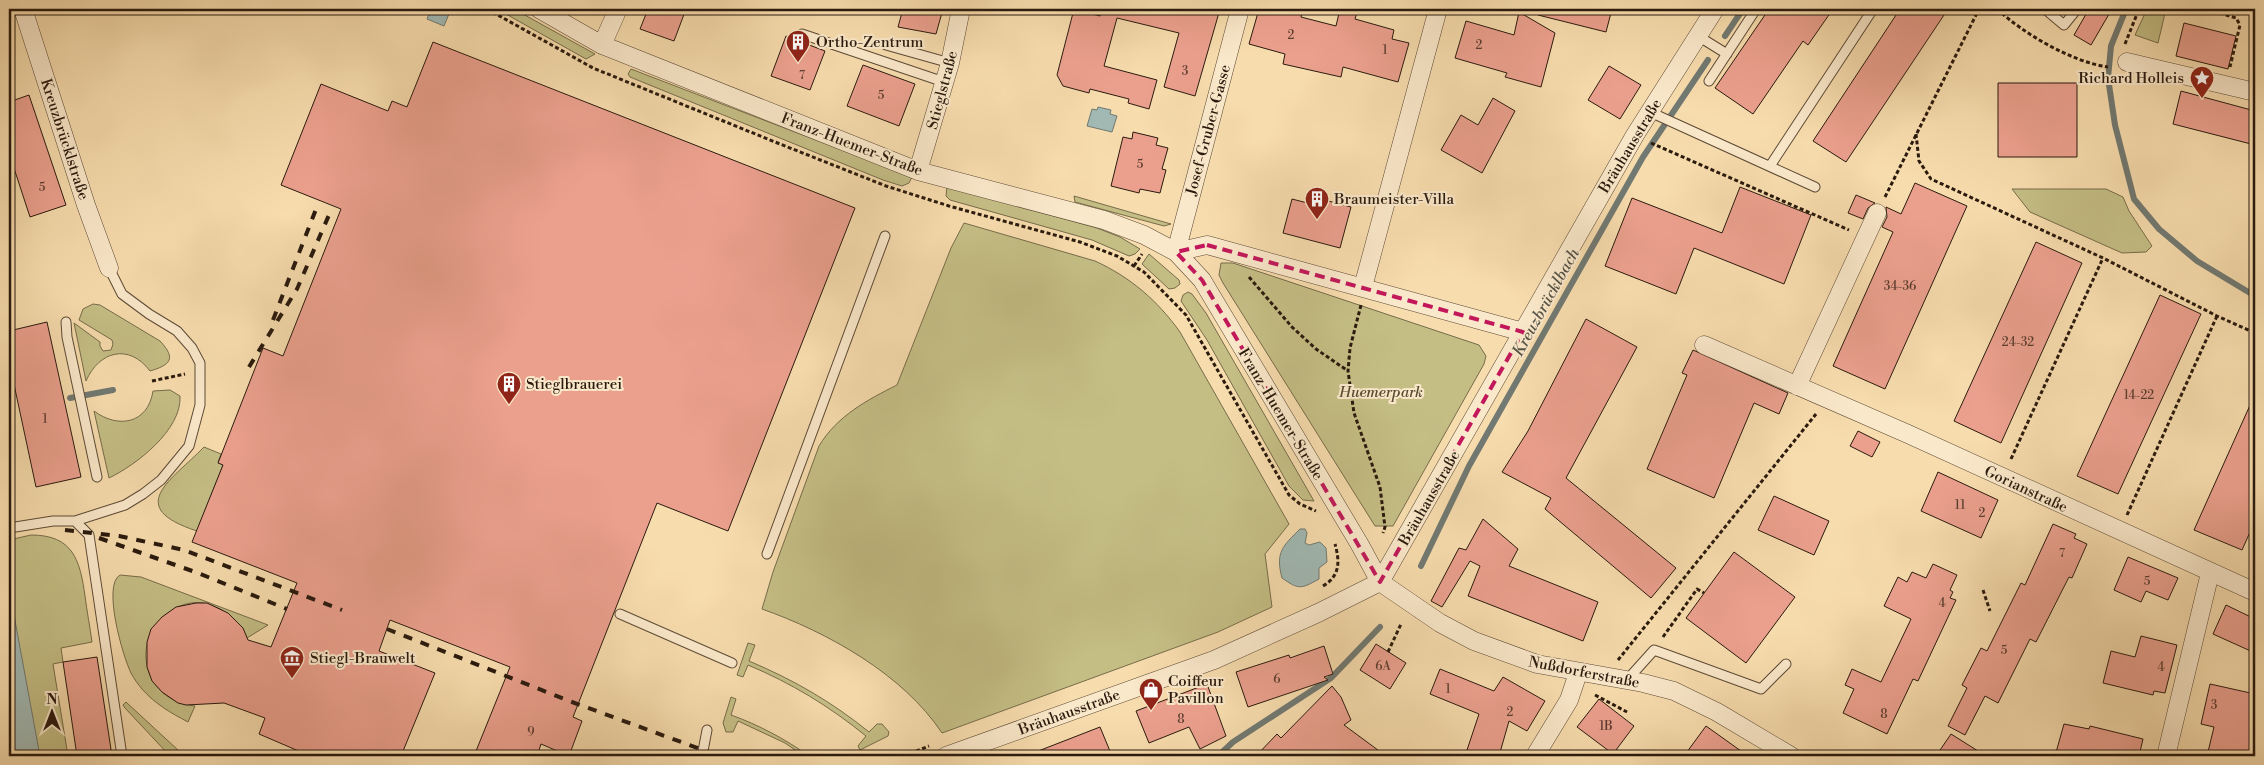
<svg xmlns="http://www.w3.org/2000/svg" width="2264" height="765" font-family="'Libre Bodoni',serif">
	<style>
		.green { fill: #c4be85; stroke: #776c4a }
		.water { fill: #a1b9b4; stroke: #717972 }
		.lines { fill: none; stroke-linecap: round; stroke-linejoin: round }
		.stream { stroke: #717972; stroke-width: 6 }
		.building { fill: #eba08e; stroke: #2a1a0e }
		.lane-casing { stroke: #5d4a36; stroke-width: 11 }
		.street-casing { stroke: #5d4a36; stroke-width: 19 }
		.path { stroke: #2a1a0e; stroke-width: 3; stroke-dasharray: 4 2.5; stroke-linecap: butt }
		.lane { stroke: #fae8ca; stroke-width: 9 }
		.street { stroke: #fae8ca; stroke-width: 18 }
		.rail { stroke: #2a1a0e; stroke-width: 4; stroke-dasharray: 9 9; stroke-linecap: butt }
		.marked { fill: none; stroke: #c2185b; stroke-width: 4; stroke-dasharray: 10 6; stroke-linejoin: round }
		.labels { text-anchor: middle; stroke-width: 4; stroke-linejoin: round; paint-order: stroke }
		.number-label { font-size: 12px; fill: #5a3c2e }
		.poi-label { font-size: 15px; fill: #2a1a0e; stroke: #fae8ca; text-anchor: start }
		.street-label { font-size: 15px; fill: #2a1a0e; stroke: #fae8ca }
		.park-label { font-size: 15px; font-style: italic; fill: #584b32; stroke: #fae8ca }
		.water-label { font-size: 16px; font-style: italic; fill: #545248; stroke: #fae8ca }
	</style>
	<rect width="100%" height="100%" fill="#f7dcad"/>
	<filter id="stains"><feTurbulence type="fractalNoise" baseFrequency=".004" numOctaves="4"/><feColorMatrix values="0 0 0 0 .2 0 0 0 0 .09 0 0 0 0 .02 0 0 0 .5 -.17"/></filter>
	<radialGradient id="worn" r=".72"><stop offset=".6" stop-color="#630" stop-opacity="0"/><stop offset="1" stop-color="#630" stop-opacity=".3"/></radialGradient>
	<path class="green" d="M497,9H514L595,54L586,59Z
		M2147,9H2166L2158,43L2135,35Z
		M631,69L912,177L909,183L902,186L883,180L630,77L628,74Z
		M947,186L1097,228L1120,237L1140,249L1135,254L1129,256L1092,240L950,200L946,196Z
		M2012,189H2106L2123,197L2129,211L2152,246L2146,252L2122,253L2030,212Z
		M1074,196L1171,224L1164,226L1075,202Z
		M964,223L1095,261C1130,277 1157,300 1180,332L1289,524L1265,554L1272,607L1218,632L942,733C903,674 827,632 762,609L773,572L819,446C837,416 867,400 897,385L951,248Z
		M1149,254L1179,280L1180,284L1175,288L1169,289L1142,264Z
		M1221,263H1233L1479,345L1486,356L1484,364L1393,526H1375L1223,283L1219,275Z
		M1188,292L1192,294L1206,313L1314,501L1303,500L1289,486L1207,340L1181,301L1183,295Z
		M93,304L100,305L160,341C177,359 170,365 150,371C129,343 99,351 86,381L74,323L100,342V346L103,351L111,350L113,344L112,340L79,320L83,309Z
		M170,390L180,396C182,430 136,465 109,478L94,411C118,429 148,424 153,391Z
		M204,447L221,454L218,462L223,465L197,531C123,507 172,480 204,447Z
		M31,535C73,535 80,560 85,596C87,612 90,627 92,642L61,648L63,662L53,664L68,756H39L9,591V540Z
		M120,575L141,577L268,625L247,638C240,622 228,611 211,605C198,600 182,603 171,611C128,639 143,701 195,706L188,722C171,713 155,704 142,689C138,684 134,679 131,673C123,657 102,585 120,575Z
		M748,643L755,645L749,661C794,680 832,702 869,732L877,724H882L889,732L888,736L860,750L858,746L866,736C829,706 791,683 748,665L743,677L737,675Z
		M731,697L736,699L731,715C759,725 785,739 809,756H804L785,743L738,721L733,732H726L723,723Z
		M126,702L179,751L185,756H170L125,708L123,705Z"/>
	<path class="water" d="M431,9H451L444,26L427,19Z
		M1098,107L1111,110L1110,114L1117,116L1112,132L1087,126L1092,109L1097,110Z
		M1300,529H1305L1307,533L1305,543L1309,545L1320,542L1326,548L1327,562L1319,568V579C1301,589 1299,590 1282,578C1275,552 1283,546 1300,529Z
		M9,588L40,756H9Z"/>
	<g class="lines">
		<path class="stream" d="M2126,9L2111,46L2108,78L2115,125L2134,199L2159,229L2197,261L2255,296
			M1725,36L1743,9
			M70,398L113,390
			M1421,566L1469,466L1643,157L1708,60
			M1218,756L1233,742L1331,678L1380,627"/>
	</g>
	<path class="building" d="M648,9H686L674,41L640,29Z
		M903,9H943L936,34L898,27Z
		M1074,9L1100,16L1101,9H1220L1195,96L1164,87L1179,33L1117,18L1104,66L1157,80L1149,109L1128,103L1129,99L1090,89L1089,93L1063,86L1057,75Z
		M1259,9H1303L1301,17L1336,26L1340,9H1358L1355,19L1394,30L1392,39L1409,43L1398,82L1343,67L1341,77L1283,64L1285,54L1249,44Z
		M1539,9H1612L1606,32L1538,15Z
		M1769,9H1833L1808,45L1803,41L1753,114L1715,88Z
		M1900,9H1948L1846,162L1813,141Z
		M2089,9H2112L2091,45L2074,35Z
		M1519,12L1555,33L1541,87L1505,77L1507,73L1455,58L1466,21L1514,35Z
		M2184,23L2236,36L2228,69L2176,56Z
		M786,36L825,51L810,90L771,76Z
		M433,42L855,208L728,531L657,503L573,717L582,721L569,756L541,744L537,756H474L510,667L390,620L379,651L435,673L401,756H299L301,752L259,734L265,718L224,703L186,705L178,703L162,692L152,681L147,667V642L151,629L162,617L176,607L196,603H207L228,613L243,628L248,640L271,647L297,583L192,542L223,465L218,463L263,348L283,356L341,209L281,185L321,84L388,111L392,101L407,107Z
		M863,65L915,84L899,126L847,106Z
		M1609,66L1641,85L1620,119L1588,100Z
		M1998,83H2077V157H1998Z
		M2181,91L2255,111V145L2173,124Z
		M29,95L66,205L30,217L9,153V102Z
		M1493,98L1515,111L1482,173L1441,150L1461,115L1478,125Z
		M1133,132L1158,138L1156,145L1168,148L1162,169L1166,170L1160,193L1140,189L1139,193L1111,186L1123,137L1132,139Z
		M1915,183L1967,206L1885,389L1833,366L1893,232L1882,227L1887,217L1886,207L1901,214Z
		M1740,187L1811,215L1784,284L1694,248L1676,294L1605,266L1632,198L1722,233Z
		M1856,195L1875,203L1868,208L1863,219L1848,213Z
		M1317,198L1351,207L1340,248L1283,233L1292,199L1315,205Z
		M2036,242L2082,263L2001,443L1954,421Z
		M2160,295L2201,314L2118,494L2077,476Z
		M1586,319L1637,347L1566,478L1676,568L1651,598L1545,509L1551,498L1502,472L1528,431Z
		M47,322L81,477L36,487L9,361V331Z
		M1693,350L1788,393L1779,414L1754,403L1714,498L1647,469L1687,375L1682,373Z
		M2255,394V521L2242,550L2194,530Z
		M1858,431L1880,442L1872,457L1850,446Z
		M1938,472L1998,500L1981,538L1921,511Z
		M1774,496L1829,521L1814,555L1758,530Z
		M1483,519L1518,549L1509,566L1598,602L1583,641L1468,596L1480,566L1470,561L1442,607L1431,601L1459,548L1466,550Z
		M2053,524L2076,534L2074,538L2087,544L2072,578L2069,577L2036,642L2030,639L1998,703L1985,696L1965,735L1948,726L1967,688L1962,685L1981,648L1987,651L2021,583L2025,585Z
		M1734,552L1795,597L1746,663L1686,618Z
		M2128,557L2178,578L2168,600L2146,591L2141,602L2114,590Z
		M1933,564L1957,575L1950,590L1953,592L1950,598L1956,600L1918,681L1913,679L1887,734L1843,713L1854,689L1845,685L1852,669L1881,682L1911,619L1884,606L1898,577L1907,582L1912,572L1926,578Z
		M2226,605L2255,619V653L2213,634Z
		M2141,636L2177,645L2165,693L2154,691L2153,695L2103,683L2111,651L2135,657Z
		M1376,644L1406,663L1390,689L1360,670Z
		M1324,646L1333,674L1324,677L1328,680L1248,707L1236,672L1289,655L1290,658Z
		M97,657L112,756H77L63,662Z
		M1440,669L1494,691L1503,677L1545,701L1527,731L1509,721L1499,756H1465L1479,714L1430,694Z
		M1207,684L1226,736L1200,749L1189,727L1149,743L1136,711Z
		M2210,684L2255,694V756H2207L2214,727L2201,724Z
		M1332,686L1341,697L1351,720L1344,725L1386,756H1256L1277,734L1281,738Z
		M1599,699L1634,726L1613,754L1577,727Z
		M2064,724L2089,729L2090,726L2143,739L2139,756H2055Z
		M1706,726L1748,756H1684Z
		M1100,727L1112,756H1028V755Z
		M1951,734L1986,756H1936Z"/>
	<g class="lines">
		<defs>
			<path id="lane" d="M2045,9L2064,25L2077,9
				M802,34L944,82
				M1698,36L1727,54
				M886,45L950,63
				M1709,81L1756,9
				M1650,112L1815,187
				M1770,166L1873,9
				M66,322L67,337L97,477
				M75,521L125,505L143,494L161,480L189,446L200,405V363L192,348L177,331L149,314L122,294L109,268
				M9,528L53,521H75L89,535L122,756
				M767,554L885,236
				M620,614L732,663
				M1627,680L1654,650L1761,689L1786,664
				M703,751L707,730"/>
			<path id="street" d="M23,9L86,205L109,268
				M539,9L602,45L918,171L1104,220L1144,235L1176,252L1202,280L1360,545L1380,582L1440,623L1474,641L1537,664L1643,683L1674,691L1717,712L1791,756
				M1240,9L1176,252L1207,245L1523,332
				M602,45L618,9
				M2127,62L2255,92
				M918,171L950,63L961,9
				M1363,287L1438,9
				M1704,345L1908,434L2255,592
				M1797,386L1877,213
				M946,756L1214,660L1318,613L1380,582L1635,135L1715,9
				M1535,756L1569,700L1578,673
				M2166,756L2210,573"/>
		</defs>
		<use href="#lane" class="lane-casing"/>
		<use href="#street" class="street-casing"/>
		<path class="path" d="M487,9L593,68L775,142L886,186L949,206L1080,242L1117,256L1144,272L1186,315L1289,495L1300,504L1316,511
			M1997,9C2024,34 2072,62 2108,67
			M2207,9L2236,18L2240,25L2230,67
			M2125,44L2139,9
			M1916,134L1919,161L1931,179L2103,258L2217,316L2255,333
			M1651,143L1849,230
			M1885,197L1979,9
			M1134,266L1142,254
			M1249,277L1292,327L1316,349L1348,371
			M1361,305L1350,348L1348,371L1354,413L1380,487L1385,527L1383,533
			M152,381L185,374
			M2011,459L2103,258
			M2127,515L2217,316
			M2252,570L2255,562
			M1323,586C1340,576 1340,562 1335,544
			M1983,590L1990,611
			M1663,637L1697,589L1704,593
			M1388,652L1401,624
			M1618,660L1816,414
			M1595,695L1627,712
			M904,756L929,746"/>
		<use href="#lane" class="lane"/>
		<use href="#street" class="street"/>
		<path class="rail" d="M273,320L318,204
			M249,367L297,289L332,208
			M65,530L119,536L184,550L342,610
			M99,538L198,573L287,609
			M387,629L572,702L711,753"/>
	</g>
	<path class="marked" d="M1207,245L1523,332L1380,582L1202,280L1176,252Z"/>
	<defs>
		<symbol id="building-pin" viewBox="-11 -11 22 30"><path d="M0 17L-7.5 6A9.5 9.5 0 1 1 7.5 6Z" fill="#8f2418" stroke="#fae8ca"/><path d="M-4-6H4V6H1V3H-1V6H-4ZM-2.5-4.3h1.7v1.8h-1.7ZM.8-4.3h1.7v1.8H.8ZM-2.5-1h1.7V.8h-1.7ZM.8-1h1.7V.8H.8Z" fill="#fff"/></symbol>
		<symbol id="sight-pin" viewBox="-11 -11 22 30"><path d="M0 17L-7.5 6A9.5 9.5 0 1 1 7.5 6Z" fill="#8f2418" stroke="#fae8ca"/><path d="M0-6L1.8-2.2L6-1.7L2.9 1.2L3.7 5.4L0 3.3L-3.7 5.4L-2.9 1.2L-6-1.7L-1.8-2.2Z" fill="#fff"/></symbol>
		<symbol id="museum-pin" viewBox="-11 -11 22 30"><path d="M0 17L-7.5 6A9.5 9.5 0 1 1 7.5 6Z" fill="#8f2418" stroke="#fae8ca"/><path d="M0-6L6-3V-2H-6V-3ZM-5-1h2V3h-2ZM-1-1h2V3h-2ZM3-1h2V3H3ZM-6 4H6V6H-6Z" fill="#fff"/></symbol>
		<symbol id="shop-pin" viewBox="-11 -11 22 30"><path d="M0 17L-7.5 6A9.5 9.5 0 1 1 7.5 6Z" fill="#8f2418" stroke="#fae8ca"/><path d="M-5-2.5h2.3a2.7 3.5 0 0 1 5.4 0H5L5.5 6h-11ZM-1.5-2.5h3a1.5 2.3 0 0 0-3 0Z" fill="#fff"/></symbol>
	</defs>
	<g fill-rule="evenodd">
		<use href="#building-pin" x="784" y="28" width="28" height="38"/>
		<use href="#sight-pin" x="2188" y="64" width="28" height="38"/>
		<use href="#building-pin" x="1303" y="185" width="28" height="38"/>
		<use href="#building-pin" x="495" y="370" width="28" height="38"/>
		<use href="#museum-pin" x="278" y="644" width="28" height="38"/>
		<use href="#shop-pin" x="1137" y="676" width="28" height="38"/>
	</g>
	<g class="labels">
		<g class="number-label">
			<text x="1291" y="39">2</text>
			<text x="1479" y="49">2</text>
			<text x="1385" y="54">1</text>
			<text x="1185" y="75">3</text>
			<text x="802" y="79">7</text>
			<text x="881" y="99">5</text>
			<text x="1140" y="168">5</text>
			<text x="42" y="191">5</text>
			<text x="1900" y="290">34-36</text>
			<text x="2018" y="346">24-32</text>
			<text x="2139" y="399">14-22</text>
			<text x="45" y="423">1</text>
			<text x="1960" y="509">11</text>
			<text x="1982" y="517">2</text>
			<text x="2062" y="557">7</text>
			<text x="2147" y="585">5</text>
			<text x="1942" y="607">4</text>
			<text x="2004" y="654">5</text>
			<text x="1383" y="670">6A</text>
			<text x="2161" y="671">4</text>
			<text x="1277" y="683">6</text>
			<text x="1448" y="693">1</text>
			<text x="2214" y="709">3</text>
			<text x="1510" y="716">2</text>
			<text x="1884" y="718">8</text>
			<text x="1181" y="723">8</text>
			<text x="1606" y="730">1B</text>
			<text x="531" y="736">9</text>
		</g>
		<g class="poi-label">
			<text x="816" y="47">Ortho-Zentrum</text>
			<text x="2184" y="83" text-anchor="end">Richard Holleis</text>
			<text x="1334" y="204">Braumeister-Villa</text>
			<text x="526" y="389">Stieglbrauerei</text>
			<text x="310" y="663">Stiegl-Brauwelt</text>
			<text x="1168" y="686">Coiffeur<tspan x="1168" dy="17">Pavillon</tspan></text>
		</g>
		<g class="street-label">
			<text transform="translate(942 90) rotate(-75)" y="5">Stieglstraße</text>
			<text transform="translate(1208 130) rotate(-75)" y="5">Josef-Gruber-Gasse</text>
			<text transform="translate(65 139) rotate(72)" y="5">Kreuzbrücklstraße</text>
			<text transform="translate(852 144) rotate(21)" y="5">Franz-Huemer-Straße</text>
			<text transform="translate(1630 146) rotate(-59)" y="5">Bräuhausstraße</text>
			<text transform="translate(1281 414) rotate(59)" y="5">Franz-Huemer-Straße</text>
			<text transform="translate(2026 489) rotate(25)" y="5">Gorianstraße</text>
			<text transform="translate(1429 498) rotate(-60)" y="5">Bräuhausstraße</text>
			<text transform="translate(1584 672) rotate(11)" y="5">Nußdorferstraße</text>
			<text transform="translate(1069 712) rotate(-20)" y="5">Bräuhausstraße</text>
		</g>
		<g class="park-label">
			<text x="1381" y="397">Huemerpark</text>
		</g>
		<g class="water-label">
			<text transform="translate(1545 302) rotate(-61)" y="6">Kreuzbrücklbach</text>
		</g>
	</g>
	<rect width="2264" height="765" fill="none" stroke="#f7dcad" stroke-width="30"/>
	<rect x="10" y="10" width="2244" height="745" fill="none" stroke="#2a1a0e" stroke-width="2.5"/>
	<rect x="15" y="15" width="2234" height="735" fill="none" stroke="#2a1a0e"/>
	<g transform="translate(52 712)" stroke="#fae8ca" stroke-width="4" paint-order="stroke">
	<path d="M0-4L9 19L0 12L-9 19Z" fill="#2a1a0e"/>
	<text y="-8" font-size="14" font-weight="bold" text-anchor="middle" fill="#2a1a0e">N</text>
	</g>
	<rect width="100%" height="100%" filter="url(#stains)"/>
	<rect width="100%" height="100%" fill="url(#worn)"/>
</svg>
